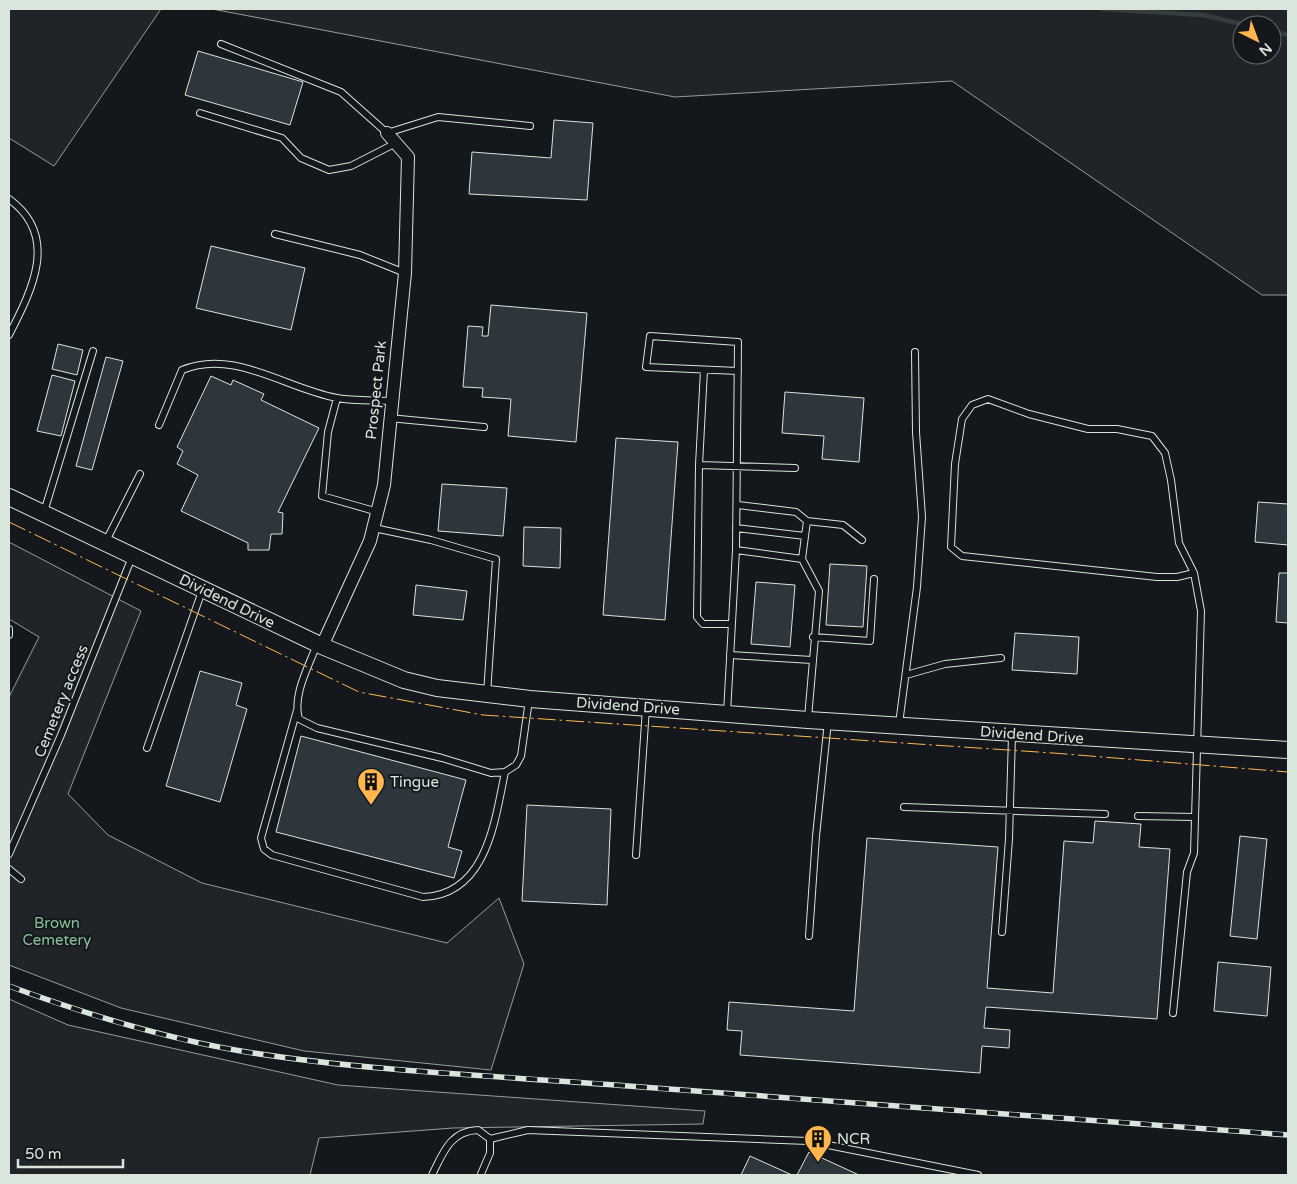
<svg xmlns="http://www.w3.org/2000/svg" width="1297" height="1184" font-family="'Varela Round',sans-serif">
	<style>
		.green { fill: #202428; stroke: #939e99; fill-rule: evenodd }
		.lines { fill: none; stroke-linecap: round; stroke-linejoin: round }
		.stream { stroke: #363b3e; stroke-width: 4.5 }
		.building { fill: #2c363c; stroke: #d8e6dc }
		.service-casing { stroke: #d8e6dc; stroke-width: 8 }
		.minor-casing { stroke: #d8e6dc; stroke-width: 14 }
		.tertiary-casing { stroke: #d8e6dc; stroke-width: 18 }
		.service { stroke: #14181c; stroke-width: 6 }
		.minor { stroke: #14181c; stroke-width: 12 }
		.tertiary { stroke: #14181c; stroke-width: 16 }
		.rail-casing { stroke: #d8e6dc; stroke-width: 5.5 }
		.rail { stroke: #14181c; stroke-width: 4; stroke-dasharray: 11; stroke-linecap: butt }
		.power { stroke: #ffb74d; stroke-width: 1; stroke-dasharray: 18 4 2.5 4; stroke-linecap: butt }
		.labels { text-anchor: middle; stroke-width: 4; stroke-linejoin: round; paint-order: stroke }
		.street-label { font-size: 15px; fill: #d8e6dc; stroke: #14181c }
		.poi-label { font-size: 15px; fill: #d8e6dc; stroke: #14181c; text-anchor: start }
		.park-label { font-size: 15px; fill: #8ac095; stroke: #14181c }
	</style>
	<rect width="100%" height="100%" fill="#14181c"/>
	<path class="green" d="M9,9H161L54,166L9,138Z
		M212,9H1288V295H1262L952,81L675,97ZM1242,25H1272V55H1242Z
		M9,542L141,611L68,794L108,835L202,883L447,943L499,898L524,964L491,1070L304,1051L121,1008L9,965V697L39,637L9,619Z
		M9,999L68,1025L338,1085L705,1111L703,1124L453,1128L319,1138L310,1175H9Z"/>
	<g class="lines">
		<path class="stream" d="M1101,9L1203,15L1246,25
			M1272,31L1288,35"/>
	</g>
	<path class="building" d="M198,51L303,82L290,125L185,95Z
		M554,120L593,123L587,200L469,194L472,152L551,158Z
		M211,246L305,268L291,330L196,308Z
		M491,305L587,313L576,442L508,436L511,399L482,397L483,388L463,387L468,326L483,327L482,336H488Z
		M58,344L83,350L77,375L52,369Z
		M106,357L123,361L92,470L76,466Z
		M52,375L75,381L61,436L37,431Z
		M211,376L231,385L233,380L264,394L261,400L319,428L278,512L283,513L282,534H271L269,550H248V543L181,511L198,475L177,464L183,451L177,447Z
		M785,392L864,398L859,462L822,459L824,436L782,433Z
		M616,438L678,442L665,620L603,615Z
		M442,484L507,488L503,536L438,531Z
		M1258,502L1288,504V545L1255,542Z
		M524,527L561,528L560,568L523,566Z
		M830,564L867,566L863,627L826,625Z
		M1279,573H1288V623L1276,622Z
		M756,582L795,585L790,647L751,644Z
		M416,585L467,591L463,620L413,615Z
		M1015,633L1079,637L1077,674L1012,670Z
		M200,671L242,683L236,705L247,709L220,802L166,786Z
		M301,736L466,780L448,847L462,851L454,878L276,832Z
		M527,805L611,809L607,905L522,901Z
		M1095,821L1141,824L1139,847L1170,849L1157,1019L986,1007L984,1028L1010,1030L1009,1048L982,1046L980,1073L740,1055L742,1031L727,1030L729,1002L854,1011L867,838L998,847L987,988L1053,993L1064,841L1093,843Z
		M1240,836L1267,839L1257,939L1230,936Z
		M1218,962L1271,967L1267,1016L1214,1011Z
		M809,1152L859,1175H797Z
		M750,1156L792,1175H741Z"/>
	<g class="lines">
		<defs>
			<path id="service" d="M221,44L341,92L387,133L438,117L530,126
				M200,113L282,138L301,158L329,170L351,166L396,143
				M9,199C60,236 32,290 9,335
				M275,234L360,255L405,273
				M704,370L699,465L697,617L703,624H731
				M337,398L328,432L322,496L378,512
				M389,418L484,427
				M159,425L182,370C234,348 286,389 337,398C354,401 373,400 391,401
				M699,465L795,468
				M738,505L796,512L807,521
				M44,512L93,351
				M374,528L431,540L496,559L487,694
				M736,528L805,536
				M106,541L140,474
				M736,550L738,342L650,336L646,367L738,371
				M802,559L807,521L843,525L862,540
				M9,629V635
				M813,637L870,641L874,579
				M317,644C309,666 292,695 299,719L317,728L442,758L491,773L505,772L516,765L521,756L529,700
				M730,655L812,660
				M906,675L945,664L1001,658
				M297,710L261,838L264,849L272,855L423,897C487,895 495,820 505,772
				M727,713L736,550L802,559L819,591L808,718
				M899,724L917,587L922,517L916,432L915,352
				M147,748L202,591
				M904,807L1105,814
				M1138,816L1195,817
				M9,854L61,735L132,557
				M636,855L646,708
				M9,869L21,879
				M1002,932L1009,839L1012,735
				M809,936L816,836L828,721
				M1173,1013L1187,872L1194,853L1201,611L1194,573L1179,543L1171,480L1165,453L1152,436L1117,429H1088L1029,414L988,399L972,405L962,419L955,464L951,547L962,556L1157,577H1177L1194,573
				M490,1139L528,1130L808,1141L978,1175
				M432,1175C443,1153 450,1131 478,1130L490,1139V1153L481,1174"/>
			<path id="minor" d="M322,646L370,541L384,485L405,273L408,157L387,133"/>
			<path id="tertiary" d="M9,497L322,646L404,680L437,688L530,699L808,720L1288,750"/>
		</defs>
		<use href="#service" class="service-casing"/>
		<use href="#minor" class="minor-casing"/>
		<use href="#tertiary" class="tertiary-casing"/>
		<use href="#service" class="service"/>
		<use href="#minor" class="minor"/>
		<use href="#tertiary" class="tertiary"/>
		<defs>
			<path id="rail" d="M9,986C88,1015 169,1040 253,1053C376,1072 503,1076 628,1086C848,1103 1068,1118 1288,1135"/>
		</defs>
		<use href="#rail" class="rail-casing"/>
		<use href="#rail" class="rail"/>
		<path class="power" d="M9,522L359,692L483,715L1053,753L1288,772"/>
	</g>
	<defs>
		<symbol id="building-pin" viewBox="-11 -11 22 30"><path d="M0 17L-7.5 6A9.5 9.5 0 1 1 7.5 6Z" fill="#ffb74d" stroke="#14181c"/><path d="M-4-6H4V6H1V3H-1V6H-4ZM-2.5-4.3h1.7v1.8h-1.7ZM.8-4.3h1.7v1.8H.8ZM-2.5-1h1.7V.8h-1.7ZM.8-1h1.7V.8H.8Z" fill="#111"/></symbol>
	</defs>
	<g fill-rule="evenodd">
		<use href="#building-pin" x="355" y="766" width="32" height="43"/>
		<use href="#building-pin" x="802" y="1123" width="32" height="43"/>
	</g>
	<g class="labels">
		<g class="street-label">
			<text transform="translate(376 390) rotate(-84)" y="5">Prospect Park</text>
			<text transform="translate(227 601) rotate(26)" y="5">Dividend Drive</text>
			<text transform="translate(61 701) rotate(-68)" y="5">Cemetery access</text>
			<text transform="translate(628 706) rotate(4)" y="5">Dividend Drive</text>
			<text transform="translate(1032 735) rotate(4)" y="5">Dividend Drive</text>
		</g>
		<g class="poi-label">
			<text x="390" y="787">Tingue</text>
			<text x="837" y="1144">NCR</text>
		</g>
		<g class="park-label">
			<text x="57" y="928">Brown<tspan x="57" dy="17">Cemetery</tspan></text>
		</g>
	</g>
	<rect width="1297" height="1184" fill="none" stroke="#d8e6dc" stroke-width="20"/>
	<g transform="translate(1257 40) rotate(138)"><circle r="24" fill="#14181c" stroke="#626a69"/>
	<path d="M0-4L9 19L0 12L-9 19Z" fill="#ffb74d"/>
	<text y="-8" font-size="14" font-weight="bold" text-anchor="middle" fill="#d8e6dc">N</text>
	</g>
	<path d="M18 1159v8h105v-8" fill="none" stroke="#d8e6dc" stroke-width="2.5"/>
	<text x="25" y="1159" font-size="15" fill="#d8e6dc" stroke="#14181c" stroke-width="4" paint-order="stroke">50 m</text>
</svg>
